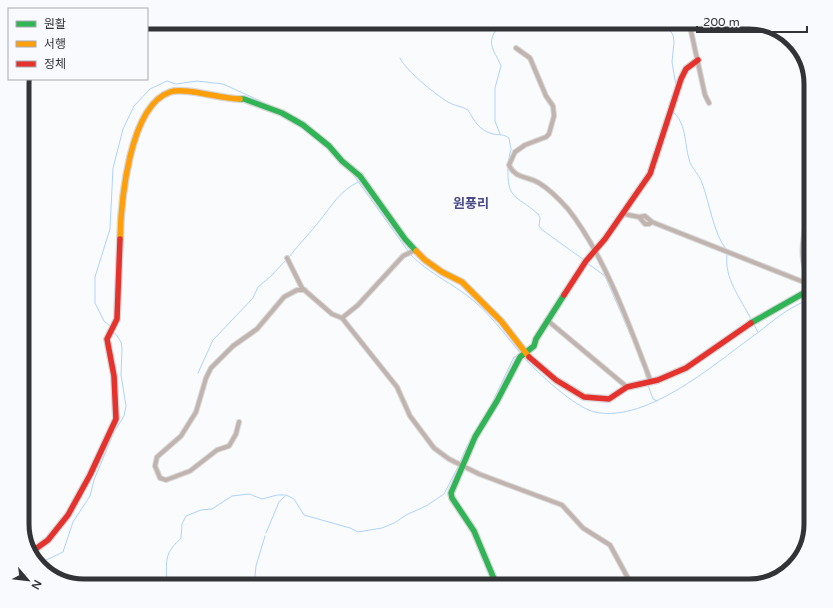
<svg xmlns="http://www.w3.org/2000/svg" width="833" height="608" font-family="'Varela Round','Noto Sans KR',sans-serif">
	<style>
		.lines { fill: none; stroke-linecap: round; stroke-linejoin: round }
		.stream { stroke: #aed2fd; stroke-width: 1 }
		.street-casing { stroke: #d7d7d9; stroke-width: 6 }
		.fast-casing { stroke: #d7d7d9; stroke-width: 8 }
		.slow-casing { stroke: #d7d7d9; stroke-width: 8 }
		.jam-casing { stroke: #d7d7d9; stroke-width: 8 }
		.street { stroke: #c1b4ae; stroke-width: 4 }
		.fast { stroke: #30b455; stroke-width: 5.5 }
		.slow { stroke: #ff9f0a; stroke-width: 5.5 }
		.jam { stroke: #e5322d; stroke-width: 5.5 }
		.labels { text-anchor: middle; stroke-width: 3; stroke-linejoin: round; paint-order: stroke }
		.quarter-label { font-size: 13px; font-weight: bold; fill: #4b4a88; stroke: #f9fafe }
		.rim { fill: none; stroke: #323337; stroke-width: 5 }
	</style>
	<rect width="100%" height="100%" fill="#fafbfd"/>
	<g class="lines">
		<path class="stream" d="M664,22L673,35L674,42L672,62L676,86
			M400,58C405,70 436,95 448,102C454,106 462,106 468,110C475,122 479,130 493,134C499,135 504,134 509,138L511,149L508,162
			M669,105L671,99
			M672,111C687,123 684,142 689,159C691,168 699,174 702,183C709,201 714,235 726,249
			M500,134L495,121V88L501,66C497,55 488,47 493,35C495,30 500,27 502,22
			M331,144L336,151
			M508,167C507,200 515,194 538,214L540,218L539,226L541,229L584,260
			M352,173L408,251
			M410,254C426,271 446,280 465,294C487,310 504,333 521,354
			M727,254C724,279 740,297 751,319
			M289,257C299,244 311,232 321,219C333,204 340,191 358,182
			M587,263L605,276L635,345
			M754,325L758,332
			M111,327L104,321L95,303V277L110,229L113,168L123,129L134,106L150,89L167,81L176,84L197,81L223,84L298,118L328,142
			M523,357C537,372 575,408 595,412C648,424 719,360 760,331C775,319 792,305 811,299
			M645,372L647,380
			M198,373L213,340L253,298L258,287L271,276L287,259
			M648,385L653,399L657,401
			M460,462L467,446L492,403L514,357L518,356
			M266,533L279,502L285,496
			M38,564L63,552L73,522L90,496L94,480L114,432L124,416L126,406L121,375L122,349L121,342L113,330
			M166,586C168,573 163,559 172,548C174,544 178,542 181,538L182,524L186,516L201,510L212,509L232,496L249,494L262,499L277,495H286L294,499L304,515L350,528L358,532L382,528L394,523L406,515L426,506L444,494L459,465
			M254,586L256,566L265,536"/>
		<defs>
			<path id="street" d="M689,22L705,95L709,103
				M516,48L530,58L546,96L553,106L554,116L549,134L546,137L525,145L515,152L509,165C515,179 528,176 539,183C549,189 560,200 568,209C605,256 630,327 651,382
				M811,198C807,224 794,258 811,281
				M624,214L639,217
				M652,222L649,224H645L639,217L645,216L652,222L811,285
				M287,258L302,288L332,314L342,318L358,305L403,256L415,250
				M342,318L397,387L410,416L434,448L449,459L479,474L562,505L583,528L610,545L629,580L640,586
				M547,320L627,387
				M239,422L236,434L229,446L217,450L190,471L166,480L160,478L155,466L157,457L181,436L196,412L206,378L211,368L233,346L257,329L284,297L297,290H305"/>
			<path id="fast" d="M240,99H244L282,113L303,125L329,146L342,161L360,176L405,239L416,251
				M751,323L811,289
				M497,586L474,531L452,498L451,493L475,437L497,401L520,357L534,346L536,339L564,295"/>
			<path id="slow" d="M120,239C121,202 129,106 170,92C185,87 221,99 240,99
				M416,251L425,260L442,272L462,282L501,321L529,357"/>
			<path id="jam" d="M564,295L586,261L605,239L650,174L681,79L686,69L698,60
				M529,357L556,380L584,397L609,399L627,387L658,380L686,368L751,323
				M30,553L48,540L68,515L90,475L116,419L114,376L107,339L117,319L120,239"/>
		</defs>
		<use href="#street" class="street-casing"/>
		<use href="#fast" class="fast-casing"/>
		<use href="#slow" class="slow-casing"/>
		<use href="#jam" class="jam-casing"/>
		<use href="#street" class="street"/>
		<use href="#fast" class="fast"/>
		<use href="#slow" class="slow"/>
		<use href="#jam" class="jam"/>
	</g>
	<g class="labels">
		<g class="quarter-label">
			<text x="471" y="208">원풍리</text>
		</g>
	</g>
	<path d="M0 0H833V608H0ZM84 29H749A55 55 0 0 1 804 84V524A55 55 0 0 1 749 579H84A55 55 0 0 1 29 524V84A55 55 0 0 1 84 29Z" fill="#f9fafe" fill-rule="evenodd"/>
	<path class="rim" d="M84 29H749A55 55 0 0 1 804 84V524A55 55 0 0 1 749 579H84A55 55 0 0 1 29 524V84A55 55 0 0 1 84 29Z"/>
	<rect x="8" y="8" width="140" height="72" fill="#f9fafe" stroke="#a9aaae"/>
	<rect x="16" y="21" width="20" height="6" fill="#30b455" stroke="#a9aaae"/>
	<text x="44" y="28" font-size="12" fill="#323337">원활</text>
	<rect x="16" y="41" width="20" height="6" fill="#ff9f0a" stroke="#a9aaae"/>
	<text x="44" y="48" font-size="12" fill="#323337">서행</text>
	<rect x="16" y="61" width="20" height="6" fill="#e5322d" stroke="#a9aaae"/>
	<text x="44" y="68" font-size="12" fill="#323337">정체</text>
	<g transform="translate(28 580) rotate(118)" stroke="#f9fafe" stroke-width="3" paint-order="stroke">
	<path d="M0-3L7 15L0 10L-7 15Z" fill="#323337"/>
	<text y="-6" font-size="11" font-weight="bold" text-anchor="middle" fill="#323337">N</text>
	</g>
	<path d="M697 26v6h110v-6" fill="none" stroke="#323337" stroke-width="2"/>
	<text x="703" y="26" font-size="12" fill="#323337" stroke="#f9fafe" stroke-width="3" paint-order="stroke">200 m</text>
</svg>
